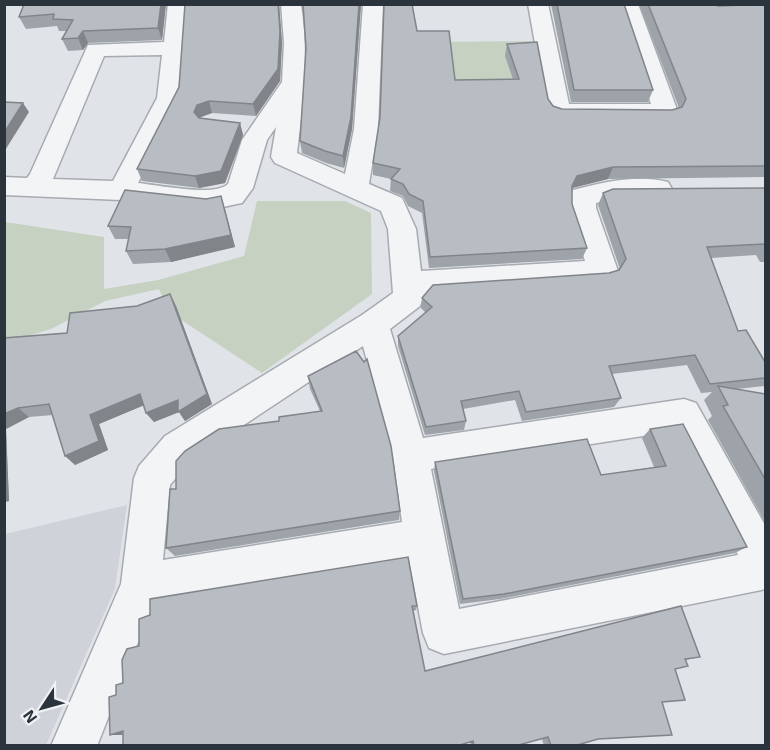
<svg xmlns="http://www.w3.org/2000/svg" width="770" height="750" font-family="'Exo 2',sans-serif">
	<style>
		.built { fill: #cfd3d9 }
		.green { fill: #c7d1c2 }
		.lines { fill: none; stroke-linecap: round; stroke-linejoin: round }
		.minor-casing { stroke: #a6abb1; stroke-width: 3 }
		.minor { fill: #f3f4f6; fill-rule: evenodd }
		.wall { fill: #9ea3a9 }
		.shaded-wall { fill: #818489 }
		.building { fill: #b8bdc4; stroke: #818489; stroke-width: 1.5 }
	</style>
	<rect width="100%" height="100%" fill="#e0e4e8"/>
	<path class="built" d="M127,505L115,589L46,745H5V534Z"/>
	<path class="green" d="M531,41L539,87L418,88L419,42Z
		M257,201H345L371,213L372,294L262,373L169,312L159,289L105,301L51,329L5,343V222L104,237V289L158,280L244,256Z"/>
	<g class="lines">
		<defs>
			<path id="minor" d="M168,4H188L181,98L138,183C158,185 215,197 228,184L242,140L282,82L284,43L281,4H301C309,55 303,103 297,153L345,174L354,129L363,4H383L378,129L369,184L402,198L416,229L421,271L585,261C579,240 562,210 573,190C603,182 638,174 668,182L672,189L668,196C645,202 620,196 596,203V208L618,271L613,279L603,282L424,294L420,306L390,329L423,438L684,399L696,403L766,527V589L444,654L429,648L423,633L409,560L154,602L97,746H51L121,584L134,478L139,466L165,436L362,315L393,293L388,229L381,211L275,163L271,157L276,127L267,140L253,188L242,203L232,205L211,210L121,200L4,195V177L27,178L30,174L88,45L164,42ZM162,55L157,98L113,181L53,179L104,56ZM363,346L393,456L402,522L163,560L170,485L191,460ZM675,431L738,555L459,609L431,469Z
				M528,4H548L569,104H651L618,4H638L678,112L675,117L666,120L559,119L550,116L547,111Z"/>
		</defs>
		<use href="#minor" class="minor-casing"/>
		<use href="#minor" class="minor"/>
	</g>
	<path class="wall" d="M166,4L162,40L88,43L83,50L68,51L62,39L67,31H59L57,26L26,29L19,17Z
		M185,4H279L282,43L280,81L256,116L212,113L201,117L200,118L240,123L243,135L225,183L199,188L142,181L137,169L179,87Z
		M303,4H361L352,129L344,168L326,163L302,153L300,141L306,48Z
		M551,4H624L653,90L648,102H571Z
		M639,4H717L718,6L765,4V177L608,179L572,188V204L587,248L582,259L429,268L422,213L408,206L403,196L390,191L391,179L373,175V163L380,117L417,31L455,80L513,79L505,56L507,44L553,106L562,109L672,110L679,108Z
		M765,188V262H760L756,255L711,258L738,331L765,362V385L764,386L737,389L765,394V522L708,420L712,416L704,400L712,392L701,393L687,365L612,374L621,398L614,407L522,421L515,400L463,409L466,421L464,430L425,435L398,346V336L426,313L421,308L422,298L609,273L619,270L620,269L598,205L603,193Z
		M225,209L235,247L171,262L133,264L126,251L129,239H115L108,226Z
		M170,294L176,306L212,404L185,421L179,412L154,422L146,413L144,405L99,424L108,450L75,465L53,415L29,417L6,429L9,501L4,502V338L67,333Z
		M308,376L400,511L399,520L175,556L166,548L176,489L279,421L320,411L310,389Z
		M650,429L747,547L735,553L500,599L460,604L434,471L435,462L601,475L654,467L642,438Z
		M417,606L416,610L413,611L425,671L700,657L686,660L675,669L685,700L662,702L598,739L574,746H544L542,739L515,746H471L470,742L121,735L116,695L123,683L122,660Z"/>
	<path class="shaded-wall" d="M161,4H166L162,40L158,28Z
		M278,4H279L282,43L280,81L256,116L253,104Z
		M359,4H361L352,129L344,168L343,156Z
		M83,31L88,43L83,50L78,38Z
		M209,101L212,113L201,117L198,124L194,112L197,105Z
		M23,103L29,112L4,152V133Z
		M240,123L243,135L225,183L199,188L195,176Z
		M613,167L608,179L572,188L568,198L577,176Z
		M221,196L235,247L171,262L165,249Z
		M170,294L176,306L212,404L185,421L179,412L154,422L146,413Z
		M140,394L147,404L99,424L108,450L75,465L65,456L90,415Z
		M18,408L29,417L6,429L9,501L4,502V414Z
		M123,731H134L121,735H110Z"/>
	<path class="building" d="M24,4H161L158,28L83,31L78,38L62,39L73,20L53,19L54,14L19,17Z
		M185,4H278L280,31L278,69L253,104L209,101L197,105L194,112L199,118L240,123L221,171L195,176L137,169L179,87Z
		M303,4H359L351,117L343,156L325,151L300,141L306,48Z
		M384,4H412L417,31H449L455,80L519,79L507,44L537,42L548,99L553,106L562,109L672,110L682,107L686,99L648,4H717L718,6L765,4V166L613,167L577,176L572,186V204L587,248L430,257L423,201L409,194L403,184L391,179L400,169L373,163L380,117Z
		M557,4H624L653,90H574Z
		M4,102L23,103L4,133Z
		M765,188V244L707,247L738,331L746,330L765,362V378L710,384L695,355L609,366L621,398L526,412L519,391L461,401L466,421L426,427L398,336L432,307L422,298L433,285L609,273L619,270L626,259L603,193L613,189Z
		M125,190L206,199L221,196L231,235L165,249L126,251L131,227L108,226Z
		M170,294L207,394L178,412V400L146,413L140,394L90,415L99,441L65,456L49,404L18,408L4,414V338L67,333L70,313L137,306Z
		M356,351L364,362L367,359L391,446L400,511L166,548L170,489H176V461L185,451L219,429L279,421V417L322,411L308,376Z
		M718,386L765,394V479L723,406L728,405Z
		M683,424L747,547L504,594L463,599L435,462L587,439L601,475L666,466L650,429Z
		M408,557L417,606H412L425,671L681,606L700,657L685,659L688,666L675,669L685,700L662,702L672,735L598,739L574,746H551L548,737L515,746H474L473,741L457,746H123V731L110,735L109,697L116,695V685L123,683L122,660L127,649L139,646V619L150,615V599Z"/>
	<rect width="770" height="750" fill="none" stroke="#2b333d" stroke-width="12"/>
	<g transform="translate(42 708) rotate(234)" stroke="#f0f2f5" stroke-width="4.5" paint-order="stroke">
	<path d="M0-4.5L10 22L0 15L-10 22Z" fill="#2b333d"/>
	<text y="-9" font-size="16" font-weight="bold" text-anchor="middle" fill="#2b333d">N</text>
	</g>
</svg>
